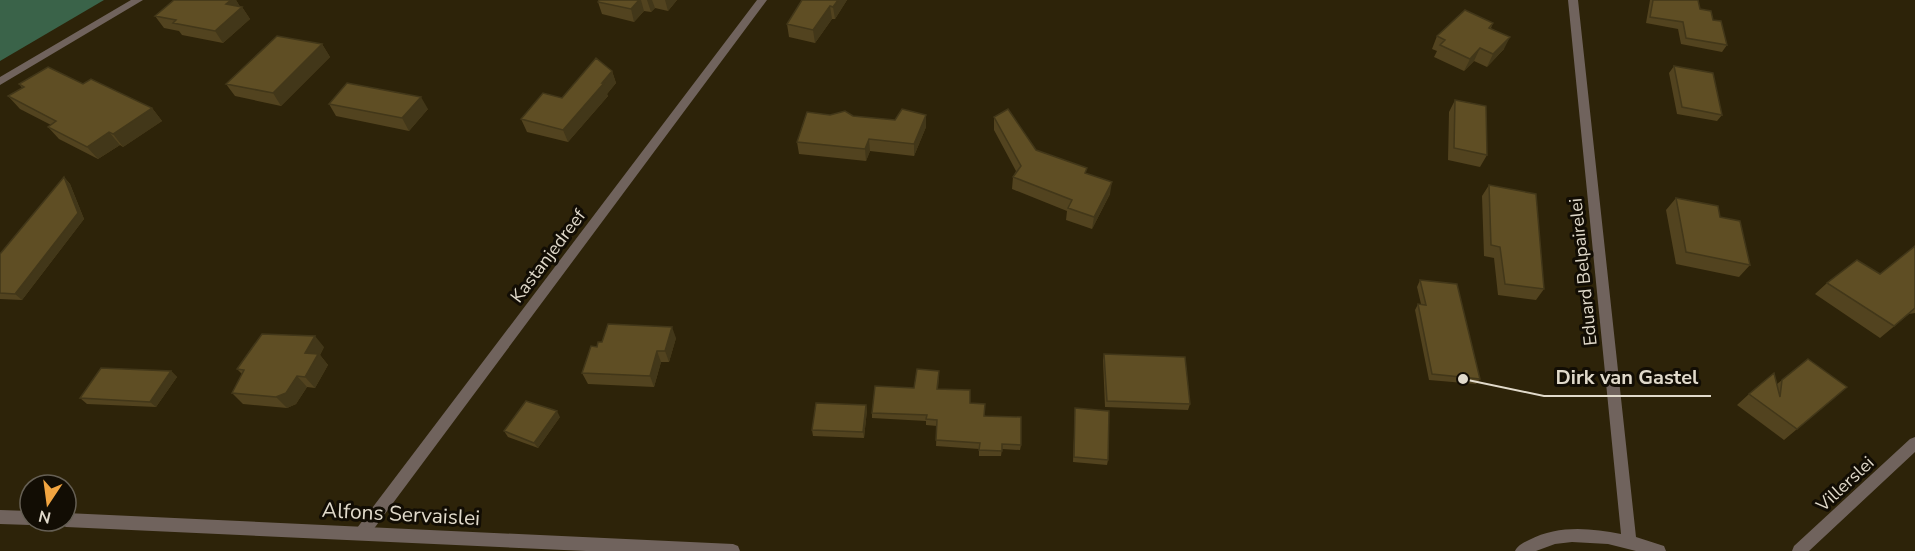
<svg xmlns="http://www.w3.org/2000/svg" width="1915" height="551" font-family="'Nunito Sans',sans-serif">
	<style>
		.forest { fill: #3a6349 }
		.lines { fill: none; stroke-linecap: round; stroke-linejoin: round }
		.minor { fill: #70635d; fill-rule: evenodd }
		.tertiary { fill: #70635d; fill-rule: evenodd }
		.wall { fill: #52431f }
		.shaded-wall { fill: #423719 }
		.building { fill: #5f4e24; stroke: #423719; stroke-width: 1.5 }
		.labels { text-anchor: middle; stroke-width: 6; stroke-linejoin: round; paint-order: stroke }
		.street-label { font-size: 18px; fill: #e1dacb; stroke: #120d04 }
		.near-street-label { font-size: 21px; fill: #e1dacb; stroke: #120d04 }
		.leader { fill: none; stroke: #e1dacb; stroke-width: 2 }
		.callout-dot { fill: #e1dacb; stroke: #120d04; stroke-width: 2 }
		.callout-label { font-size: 20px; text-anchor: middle; font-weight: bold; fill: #e1dacb; stroke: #120d04; stroke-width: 6; stroke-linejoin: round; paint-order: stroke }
	</style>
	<rect width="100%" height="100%" fill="#2d2309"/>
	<path class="forest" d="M0,0H104L0,61Z"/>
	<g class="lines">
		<path class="minor" d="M131,0H143L0,85V77Z
			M757,0H767L367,538L362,540L357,538L355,533L357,528Z
			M1568,0H1578L1636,537L1664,546L1666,551H1636L1608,544L1572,542L1555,544L1536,551H1515C1518,545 1523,543 1529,540C1558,525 1590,528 1621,534Z
			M1915,437V452L1809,551H1792L1794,546L1910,439Z"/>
		<path class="tertiary" d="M0,510L30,511V521H36L30,525L0,524Z
			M66,513L733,544L738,546L740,551H586L66,527L61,525L59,521H66Z"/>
	</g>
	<path class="wall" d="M174,0H236L240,7H242L250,19L223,43L182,35L179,31L164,28L155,16Z
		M599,0H677L668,11L655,8L651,12L644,11L634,22L602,14L598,2Z
		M802,0H847L835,19H832L815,43L789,37L787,24Z
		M1650,0H1698L1700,9L1713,20L1727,45L1722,52L1681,44L1678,29L1646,23Z
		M1493,23L1491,28L1504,49L1487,67L1474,61L1464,71L1434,57L1437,51L1432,49L1437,36Z
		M322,44L330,57L281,106L235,96L226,84Z
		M1674,66L1722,115L1717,121L1677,114L1669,73Z
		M612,71L616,83L607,94L608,96L568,142L527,132L521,119Z
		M19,84H83L152,108L162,121L123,147L120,145L98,159L59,139L48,127L51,125L20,109L8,96L22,88Z
		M1455,100L1487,155L1480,167L1448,160L1449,112Z
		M329,104L428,109L409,131L336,116Z
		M830,115L853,116L895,120L926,115V127L914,156L870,151L866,161L799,154L797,142Z
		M994,117L1036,150L1087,173L1110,194L1092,229L1066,220L1067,211L1012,189L1013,177L1016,171L994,130Z
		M64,177L70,184L84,219L22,300L0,299V254Z
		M1489,185L1544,289L1536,300L1498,295L1494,258L1484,256L1482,196Z
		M1676,198L1750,265L1739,277L1676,264L1666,210Z
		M1915,246V313L1909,314L1880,338L1815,294L1827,283L1880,274Z
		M1420,280L1480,379L1476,384L1429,380L1415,310L1418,304H1421L1417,287Z
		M676,338L669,362H661L654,387L588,384L582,373L597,347Z
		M324,347L320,355L328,365L315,388L307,387L296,404L287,408L243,404L232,393L242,374L237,369Z
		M1104,354L1190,404L1188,410L1105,407L1103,360Z
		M171,371L177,377L156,407L87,404L80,398Z
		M939,371L938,389L970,403L1021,445L1020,450L1002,449L1001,456H979V449L936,446L937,426L926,425V421L872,418V413L914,388Z
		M1782,380L1847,387L1784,440L1737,405L1749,394L1777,384Z
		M866,405L867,410L864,438L813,436L812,430Z
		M1075,408L1108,460L1107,465L1073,462Z
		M560,417L538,448L508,437L504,431Z"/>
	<path class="shaded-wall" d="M231,0H236L241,8L242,7L250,19L223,43L215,31L226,4Z
		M639,0H641L644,11L634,22L631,9Z
		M647,0H652L655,8L651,12Z
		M665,0H677L668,11Z
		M838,0H847L835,19L833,7Z
		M830,6L832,19L815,43L813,30Z
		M1510,37L1504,49L1487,67L1493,54Z
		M322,44L330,57L281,106L273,93Z
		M1480,48L1474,61L1464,71L1470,59Z
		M612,71L616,83L607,94L608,96L568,142L563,130Z
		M421,97L428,109L409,131L402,118Z
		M152,108L162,121L123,147L113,134Z
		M926,115V127L914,156V144Z
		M109,132L120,145L98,159L87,147Z
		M869,139L870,151L866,161L865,149Z
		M64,177L70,184L84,219L22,300L15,294Z
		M1112,182L1110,194L1092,229L1094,217Z
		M672,327L676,338L669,362L665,351Z
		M315,336L324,347L320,355L328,365L315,388L305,377V353Z
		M657,351L661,362L654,387L650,376Z
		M171,371L177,377L156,407L150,402Z
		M297,376L307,387L296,404L287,408L276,397Z
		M866,405L867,410L864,438L863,432Z
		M557,411L560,417L538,448L534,443Z"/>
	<path class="building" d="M174,0H231L226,4L242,7L215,31L173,23L176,20L155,16Z
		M599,0H639L631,9L598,2Z
		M802,0H838L833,7L830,6L813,30L787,24Z
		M1653,0H1698L1700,9L1711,11L1713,20L1721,21L1727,45L1686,38L1683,22L1650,17Z
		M1465,10L1493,23L1489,28L1510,37L1493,54L1480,48L1470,59L1440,45L1445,40L1437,36Z
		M277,36L322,44L273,93L226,84Z
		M596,58L612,71L602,83H604L563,130L521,119L543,93L562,98Z
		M1674,66L1713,73L1722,115L1682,107Z
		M48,67L83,84L91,79L152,108L113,134L109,132L87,147L48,127L56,121L8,96L24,87L19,84Z
		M347,83L421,97L402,118L329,104Z
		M1455,100L1486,106L1487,155L1454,148Z
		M902,109L926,115L914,144L869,139L865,149L797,142L807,112L830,115L845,111L853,116L895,120Z
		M1008,109L1036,150L1087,168L1085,173L1112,182L1094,217L1068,208L1072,200L1013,177L1021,166L994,117Z
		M64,177L78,213L15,294L0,293V254Z
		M1489,185L1536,194L1544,289L1505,284L1500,247L1491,245Z
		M1676,198L1718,206L1720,217L1740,221L1750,265L1686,252Z
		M1915,246V308L1894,326L1827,283L1857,260L1880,274Z
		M1420,280L1457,284L1480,379L1432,374L1418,304L1426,305Z
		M608,324L672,327L665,351H657L650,376L582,373L591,346L597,347L598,342H602Z
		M262,334L315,336L305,353L318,354L305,377L297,376L286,393L276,397L232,393L244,370L237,369Z
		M1104,354L1185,357L1190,404L1107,401Z
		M1808,359L1847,387L1797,429L1749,394L1774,373L1780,397L1782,380Z
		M101,368L171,371L150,402L80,398Z
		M917,369L939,371L937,389L970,390V403L985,404L984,416L1021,417V445L1002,444V451L979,450L980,443L936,440L937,420L926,419L927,415L872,413L875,386L914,388Z
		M526,401L557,411L534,443L504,431Z
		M816,403L866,405L863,432L812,430Z
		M1075,408L1109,411L1108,460L1074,457Z"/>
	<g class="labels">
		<g class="street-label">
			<text transform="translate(548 256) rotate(-53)" y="6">Kastanjedreef</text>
			<text transform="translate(1583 272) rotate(-96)" y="6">Eduard Belpairelei</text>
			<text transform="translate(1845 484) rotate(-43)" y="6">Villerslei</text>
		</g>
		<g class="near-street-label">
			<text transform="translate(401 514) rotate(3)" y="7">Alfons Servaislei</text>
		</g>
	</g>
	<path class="leader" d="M1463 379L1544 396H1711"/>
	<circle class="callout-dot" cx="1463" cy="379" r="6"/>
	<g class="callout-label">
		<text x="1627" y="384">Dirk van Gastel</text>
	</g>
	<g transform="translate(48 503) rotate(193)"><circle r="28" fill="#120d04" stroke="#655f54" stroke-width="1.5"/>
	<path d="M0-4.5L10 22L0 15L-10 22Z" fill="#f2a541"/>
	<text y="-9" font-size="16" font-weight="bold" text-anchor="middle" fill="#e1dacb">N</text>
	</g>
</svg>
